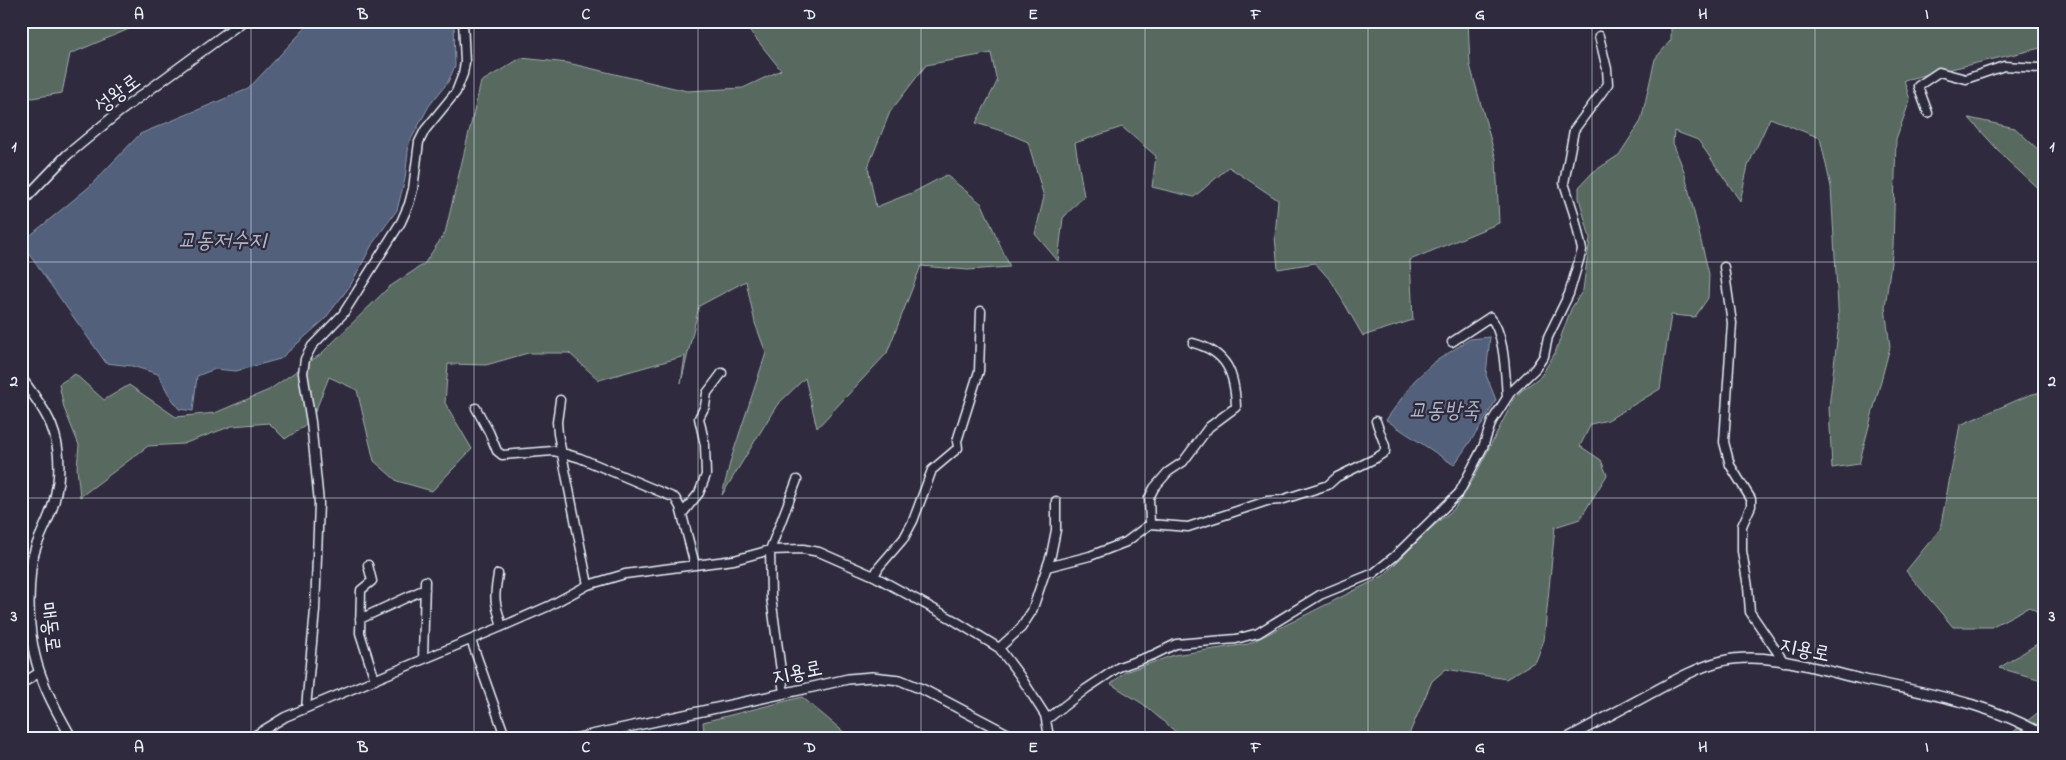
<svg xmlns="http://www.w3.org/2000/svg" width="2066" height="760" font-family="'Indie Flower','Poor Story',sans-serif">
	<style>
		.green { fill: #586960; stroke: #a0adac }
		.water { fill: #52607b; stroke: #8e9aad }
		.lines { fill: none; stroke-linecap: round; stroke-linejoin: round }
		.minor-casing { stroke: #e8f1f8; stroke-width: 11 }
		.tertiary-casing { stroke: #e8f1f8; stroke-width: 12 }
		.minor { stroke: #2f2a3d; stroke-width: 8 }
		.tertiary { stroke: #2f2a3d; stroke-width: 9 }
		.grid { fill: none; stroke: #e8f1f8; stroke-width: 1; stroke-opacity: 0.55 }
		.labels { text-anchor: middle; stroke-width: 4.5; stroke-linejoin: round; paint-order: stroke }
		.street-label { font-size: 21px; fill: #e8f1f8; stroke: #2f2a3d }
		.water-label { font-size: 22px; font-style: italic; fill: #acb7c6; stroke: #2f2a3d }
		.neatline { fill: none; stroke: #e8f1f8; stroke-width: 2 }
		.grid-label { font-size: 16px; text-anchor: middle; font-weight: bold; fill: #e8f1f8 }
	</style>
	<rect width="100%" height="100%" fill="#2f2a3d"/>
	<filter id="ink" filterUnits="userSpaceOnUse"><feTurbulence type="fractalNoise" baseFrequency=".02" numOctaves="2"/><feDisplacementMap in="SourceGraphic" scale="10" xChannelSelector="R" yChannelSelector="G"/><feConvolveMatrix kernelMatrix="1 2 1 2 8 2 1 2 1" color-interpolation-filters="sRGB"/></filter>
	<g filter="url(#ink)">
		<path class="green" d="M21,21H148L70,54L62,93L32,98L21,93Z
			M742,21H1468L1470,65L1496,159L1499,223L1410,260L1413,320L1363,336L1332,282L1315,263L1278,269L1275,237L1278,200L1229,167L1194,197L1152,187L1156,156L1122,127L1075,143L1084,196L1063,218L1058,261L1035,234L1044,197L1028,142L1005,132L976,123L997,82L991,53L926,65L890,112L868,167L876,207L914,192L946,175L982,204L1010,267L968,270L921,266L887,353L817,428L805,378L777,405L722,495L731,459L766,353L755,323L746,281L699,306L681,383L685,356L599,380L569,353H528L486,365L448,364L445,403L472,449L432,491L397,481L374,461L357,390L329,377L311,422L285,439L269,423L232,426L183,444L148,446L80,497L77,468L79,445L64,408L59,384L75,374L104,400L129,385L176,417L215,413L269,390L321,354L389,287L424,264L445,233L481,82L521,58L568,63L687,91L743,88L781,70Z
			M1671,21H2045V47L1904,80L1910,100L1896,139L1893,247L1885,307L1890,347L1859,464L1832,468L1829,407L1839,324L1831,187L1820,138L1770,118L1748,166L1740,201L1698,140L1674,131L1673,143L1684,171L1709,274L1708,298L1695,317L1671,315L1660,389L1608,420L1591,424L1580,446L1601,460L1607,475L1580,519L1555,527L1544,640L1536,661L1506,679L1446,669L1432,681L1407,739H1363L1357,735L1350,739H1184L1143,704L1111,684L1125,672L1174,655L1248,644L1383,576L1431,528L1454,509L1474,478L1513,401L1521,391L1541,376L1555,353L1571,309L1583,290L1590,238L1579,198V187L1593,172L1619,155L1641,121L1655,59L1671,40Z
			M1969,118L2015,128L2043,154L2045,195L2007,160Z
			M2045,391V616L2029,607L1991,627H1953L1906,571L1940,529L1960,425L2029,395Z
			M2045,639V687L2038,679L1999,668Z
			M802,697L852,739H710L704,732L703,722Z
			M2045,707V739H1999L2012,733Z"/>
		<path class="water" d="M312,21H454L455,66L448,82L429,106L409,143L405,179L397,210L373,243L350,286L324,320L280,359L236,371L215,369L197,376L193,411L179,409L168,393L158,374L132,366L106,363L21,243L89,187L140,134L248,89Z
			M1490,337L1486,375L1496,400L1483,423L1454,465L1386,420L1414,381L1433,363L1470,339Z"/>
		<g class="lines">
			<defs>
				<path id="minor" d="M1928,113L1918,86L1939,72L1966,79L2004,66L2040,68L2045,66
					M1724,267L1732,323L1724,442L1730,465L1751,499V506L1742,526V551L1748,587L1750,612L1784,662
					M1452,342L1490,317C1505,333 1505,374 1507,397
					M560,400L557,422L558,434L588,585
					M476,408L489,432L497,451L502,455L553,451L563,453L580,458L675,498L680,507L695,565
					M682,514L699,493L706,475L705,445L699,418L705,406L707,393L722,373
					M1150,524L1149,498L1154,488L1168,472L1183,462L1209,427L1236,407C1235,373 1227,352 1193,343
					M368,565L372,581L361,590L360,633L375,680
					M1047,567L1090,556L1126,542L1150,524L1188,527L1267,501L1281,500L1328,485L1337,477L1376,458L1385,452V446L1376,421
					M21,569L30,571
					M498,574C497,583 494,594 496,603C497,612 501,618 501,627
					M874,576L879,567L904,538L913,521L932,470L958,448L957,441L979,371L981,311
					M360,619L425,589
					M471,640L506,739
					M999,648L1021,628L1032,611L1051,555L1056,530V501
					M423,659L425,581
					M21,684L40,672
					M784,693L771,597L770,550L797,480
					M306,708L315,610L319,503L311,422L303,373L305,359L312,346L343,314L401,222L409,204L413,189L419,142L425,130L456,92L463,74L465,62L463,21
					M1046,720L1086,689L1119,667L1153,655L1176,644L1236,639L1258,633L1320,595L1374,573L1395,556L1459,493L1483,447L1492,421L1510,393L1535,369L1544,356L1548,337L1569,294L1582,250L1574,214L1564,183L1574,130L1608,84L1607,69L1599,36
					M249,739L285,717L501,627L549,606L588,585L625,574L734,560L770,550L803,549L819,552L874,576L952,619L999,648L1020,676L1045,715L1048,731V739"/>
				<path id="tertiary" d="M21,203L67,155L119,112L243,21
					M21,378C48,413 63,436 58,482C56,491 55,502 51,511C44,531 33,547 31,568C27,605 29,647 43,681C50,701 62,720 72,739
					M573,739L813,687L848,679L872,677L900,680L924,690L1017,739
					M1566,739C1595,723 1624,708 1653,692C1675,680 1698,667 1722,661C1765,651 1818,669 1861,679C1923,693 1990,702 2045,736"/>
			</defs>
			<use href="#minor" class="minor-casing"/>
			<use href="#tertiary" class="tertiary-casing"/>
			<use href="#minor" class="minor"/>
			<use href="#tertiary" class="tertiary"/>
		</g>
	</g>
	<path class="grid" d="M251,21V739M474,21V739M698,21V739M921,21V739M1145,21V739M1368,21V739M1592,21V739M1815,21V739M21,262H2045M21,498H2045"/>
	<g class="labels">
		<g class="street-label">
			<text transform="translate(117 93) rotate(-37)" y="7">성왕로</text>
			<text transform="translate(51 627) rotate(83)" y="7">매동로</text>
			<text transform="translate(1805 649) rotate(12)" y="7">지용로</text>
			<text transform="translate(797 672) rotate(-12)" y="7">지용로</text>
		</g>
		<g class="water-label">
			<text x="222" y="247">교동저수지</text>
			<text x="1444" y="417">교동방죽</text>
		</g>
	</g>
	<rect width="2066" height="760" fill="none" stroke="#2f2a3d" stroke-width="55"/>
	<rect x="28" y="28" width="2010" height="704" class="neatline"/>
	<g class="grid-label">
		<text x="139" y="19">A</text>
		<text x="363" y="19">B</text>
		<text x="586" y="19">C</text>
		<text x="810" y="19">D</text>
		<text x="1033" y="19">E</text>
		<text x="1256" y="19">F</text>
		<text x="1480" y="19">G</text>
		<text x="1703" y="19">H</text>
		<text x="1927" y="19">I</text>
		<text x="14" y="151">1</text>
		<text x="2052" y="151">1</text>
		<text x="14" y="386">2</text>
		<text x="2052" y="386">2</text>
		<text x="14" y="621">3</text>
		<text x="2052" y="621">3</text>
		<text x="139" y="752">A</text>
		<text x="363" y="752">B</text>
		<text x="586" y="752">C</text>
		<text x="810" y="752">D</text>
		<text x="1033" y="752">E</text>
		<text x="1256" y="752">F</text>
		<text x="1480" y="752">G</text>
		<text x="1703" y="752">H</text>
		<text x="1927" y="752">I</text>
	</g>
</svg>
